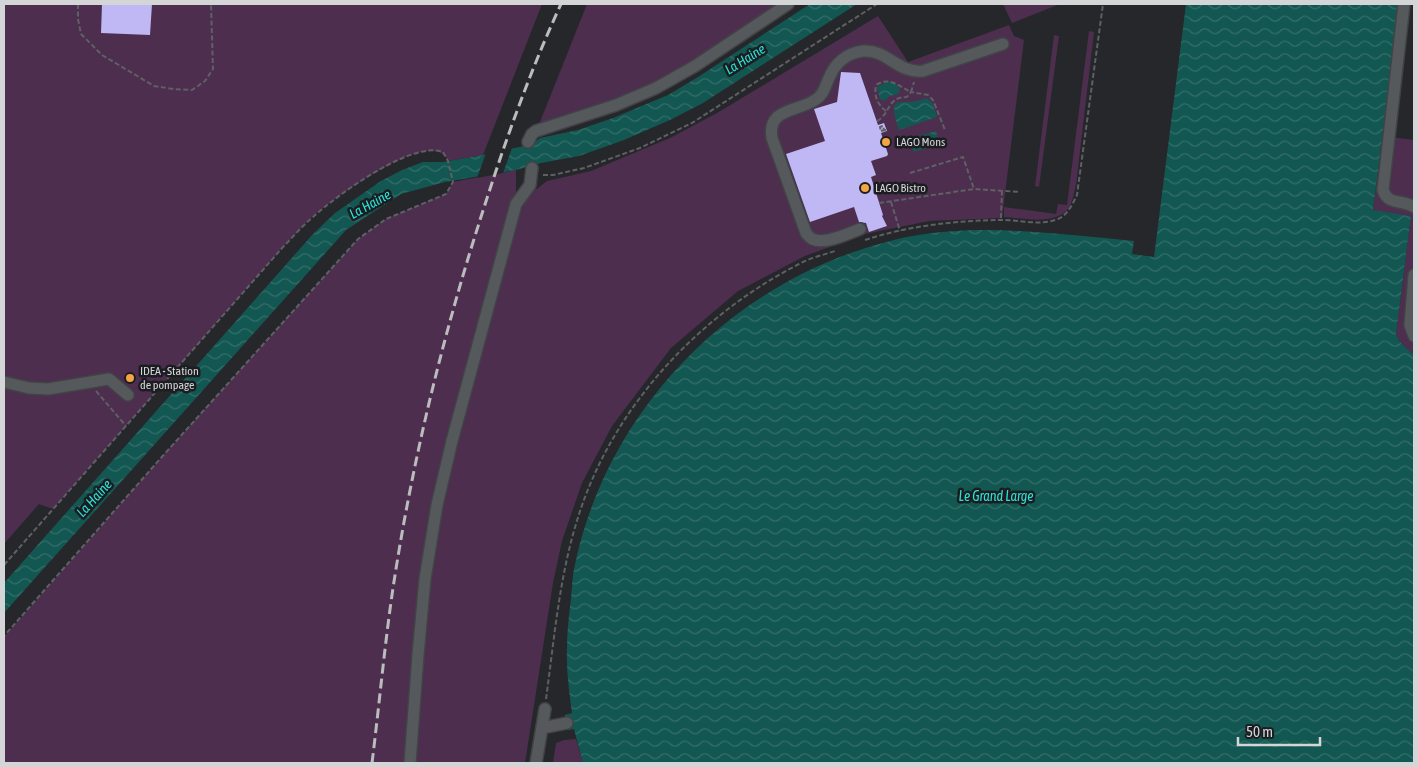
<svg xmlns="http://www.w3.org/2000/svg" width="1418" height="767" font-family="'Asap Condensed',sans-serif">
	<style>
		.grass { fill: #4d2e4f }
		.water { fill: url(#water-waves) }
		.pier { fill: #25272a }
		.building { fill: #c0b7f5 }
		.lines { fill: none; stroke-linecap: round; stroke-linejoin: round }
		.minor-casing { stroke: #414346; stroke-width: 14 }
		.path { stroke: #5f6063; stroke-width: 2; stroke-dasharray: 5 2.5; stroke-linecap: butt }
		.minor { stroke: #56595c; stroke-width: 11 }
		.rail { stroke: #bbbcbe; stroke-width: 3; stroke-dasharray: 10 5; stroke-linecap: butt }
		.poi-dot { fill: #f3a443; stroke: #1b1d21; stroke-width: 2 }
		.labels { text-anchor: middle; stroke-width: 5; stroke-linejoin: round; paint-order: stroke }
		.poi-label { font-size: 12px; fill: #d4d5d7; stroke: #1b1d21; text-anchor: start }
		.water-label { font-size: 14px; font-style: italic; fill: #2ae4d9; stroke: #1b1d21 }
	</style>
	<defs>
		<pattern id="water-waves" width="16" height="10" patternUnits="userSpaceOnUse" patternTransform="scale(1.25)"><rect width="16" height="10" fill="#135752"/><path d="M0 5q4-4 8 0t8 0" fill="none" stroke="#346e6a"/></pattern>
	</defs>
	<rect width="100%" height="100%" fill="#25272a"/>
	<path class="grass" d="M4,4H542L483,155L448,161C432,124 332,201 313,216C303,225 293,237 283,247L53,509L39,504L4,544Z
		M587,4H788L695,66L566,122H540Z
		M1003,4H1060L1012,23Z
		M878,16L908,62L1009,25L1014,36L1024,40L1002,218L929,221L865,234L805,256L738,291L671,348L612,426L582,483L562,541L553,583L525,763H4V637L160,459L358,239L386,219L446,194L453,182L516,170V204L513,224L530,194L547,181L591,171L670,138L717,113Z
		M1089,31L1094,32L1076,185C1074,192 1073,201 1069,208C1055,226 1023,218 1004,217V207L1056,214L1058,204L1067,205Z
		M1054,35L1059,36L1039,187L1035,186Z
		M1382,136L1414,140V355L1400,342L1396,334L1411,216L1373,211Z
		M576,739L583,763H553L556,743L564,740Z"/>
	<path class="water" d="M810,4H857L703,103L670,120L624,140L579,156L541,163L516,170L445,182L401,194L346,230L4,613V583L313,234L335,213L381,181L402,170L423,162H443L483,155L533,144L540,138L578,130L613,118L668,95L698,77Z
		M1186,4H1399L1373,210L1411,216L1396,334L1400,342L1414,355V763H583L574,729L568,730L565,715L572,713C569,691 566,669 567,647C567,631 569,615 571,599C572,589 572,579 574,569C606,408 736,278 894,240C973,221 1054,234 1134,241L1132,254L1154,257Z
		M887,82C893,82 899,85 900,91L898,94L890,96L884,101L880,99L877,87Z
		M926,98L932,102L937,117L899,130C885,88 903,109 926,98Z
		M936,131L939,144L914,152L910,139Z"/>
	<path class="pier" d="M512,148L503,173L477,178L486,153Z"/>
	<path class="building" d="M102,4H152L150,35L101,33Z
		M841,72L860,73L878,125L884,123L887,131L881,133L888,154L887,156L871,161L876,175L871,177L883,215L882,216L887,226L869,232L866,223L859,222L854,207L810,222L786,154L825,141L814,109L837,102Z"/>
	<g class="lines">
		<defs>
			<path id="minor" d="M1404,4L1383,190C1388,206 1402,199 1414,207
				M528,142L532,134L536,131L616,105L656,88L695,66L788,4
				M860,229C848,234 824,245 812,239C809,237 808,235 806,233L772,138C767,108 797,112 815,100C824,95 825,86 829,78C835,63 847,53 863,51C887,49 898,74 923,71L1003,44
				M1414,275L1410,325L1414,336
				M4,382L29,388L48,389L109,379L128,395
				M542,728L567,723
				M410,763L418,655L425,579L437,505L452,441L516,204L530,185L532,168
				M536,763L545,709"/>
		</defs>
		<use href="#minor" class="minor-casing"/>
		<path class="path" d="M78,4V19L81,34L102,55L154,86L173,89L192,90L205,81L213,69L211,4
			M886,111C877,104 874,96 876,85C890,76 898,86 911,92L914,82
			M877,121C891,114 886,97 907,97L911,92L928,95L933,100L945,130
			M881,131L884,130L883,126L880,127L881,131L884,130L883,126L880,127L881,131L886,130
			M910,173L963,157L974,189
			M543,175H553L584,168L640,148L692,123L877,4
			M891,202L900,231
			M879,203L974,189L1020,192
			M1001,218L1002,191
			M865,240C907,226 953,221 998,220C1016,219 1037,226 1055,220C1067,217 1072,205 1077,195L1103,4
			M96,391L126,426
			M4,565L283,247C293,237 302,226 313,217C336,196 412,140 443,152L448,161L453,182L446,194L386,219L358,239L160,459L4,636
			M546,699C554,641 559,580 576,524C609,411 696,317 799,264C810,258 823,255 835,251"/>
		<use href="#minor" class="minor"/>
		<path class="rail" d="M372,763C379,707 384,651 392,595C409,479 436,364 470,252C496,168 524,84 561,4"/>
	</g>
	<g class="poi-dot">
		<circle cx="886" cy="142" r="5"/>
		<circle cx="865" cy="188" r="5"/>
		<circle cx="130" cy="378" r="5"/>
	</g>
	<g class="labels">
		<g class="poi-label">
			<text x="896" y="146">LAGO Mons</text>
			<text x="875" y="192">LAGO Bistro</text>
			<text x="140" y="375">IDEA - Station<tspan x="140" dy="14">de pompage</tspan></text>
		</g>
		<g class="water-label">
			<text transform="translate(745 59) rotate(-32)" y="5">La Haine</text>
			<text transform="translate(370 204) rotate(-29)" y="5">La Haine</text>
			<text x="996" y="501">Le Grand Large</text>
			<text transform="translate(94 498) rotate(-48)" y="5">La Haine</text>
		</g>
	</g>
	<rect width="1418" height="767" fill="none" stroke="#d4d5d7" stroke-width="10"/>
	<path d="M1238 737v8h82v-8" fill="none" stroke="#d4d5d7" stroke-width="2.5"/>
	<text x="1246" y="737" font-size="15" fill="#d4d5d7" stroke="#1b1d21" stroke-width="4" paint-order="stroke">50 m</text>
</svg>
